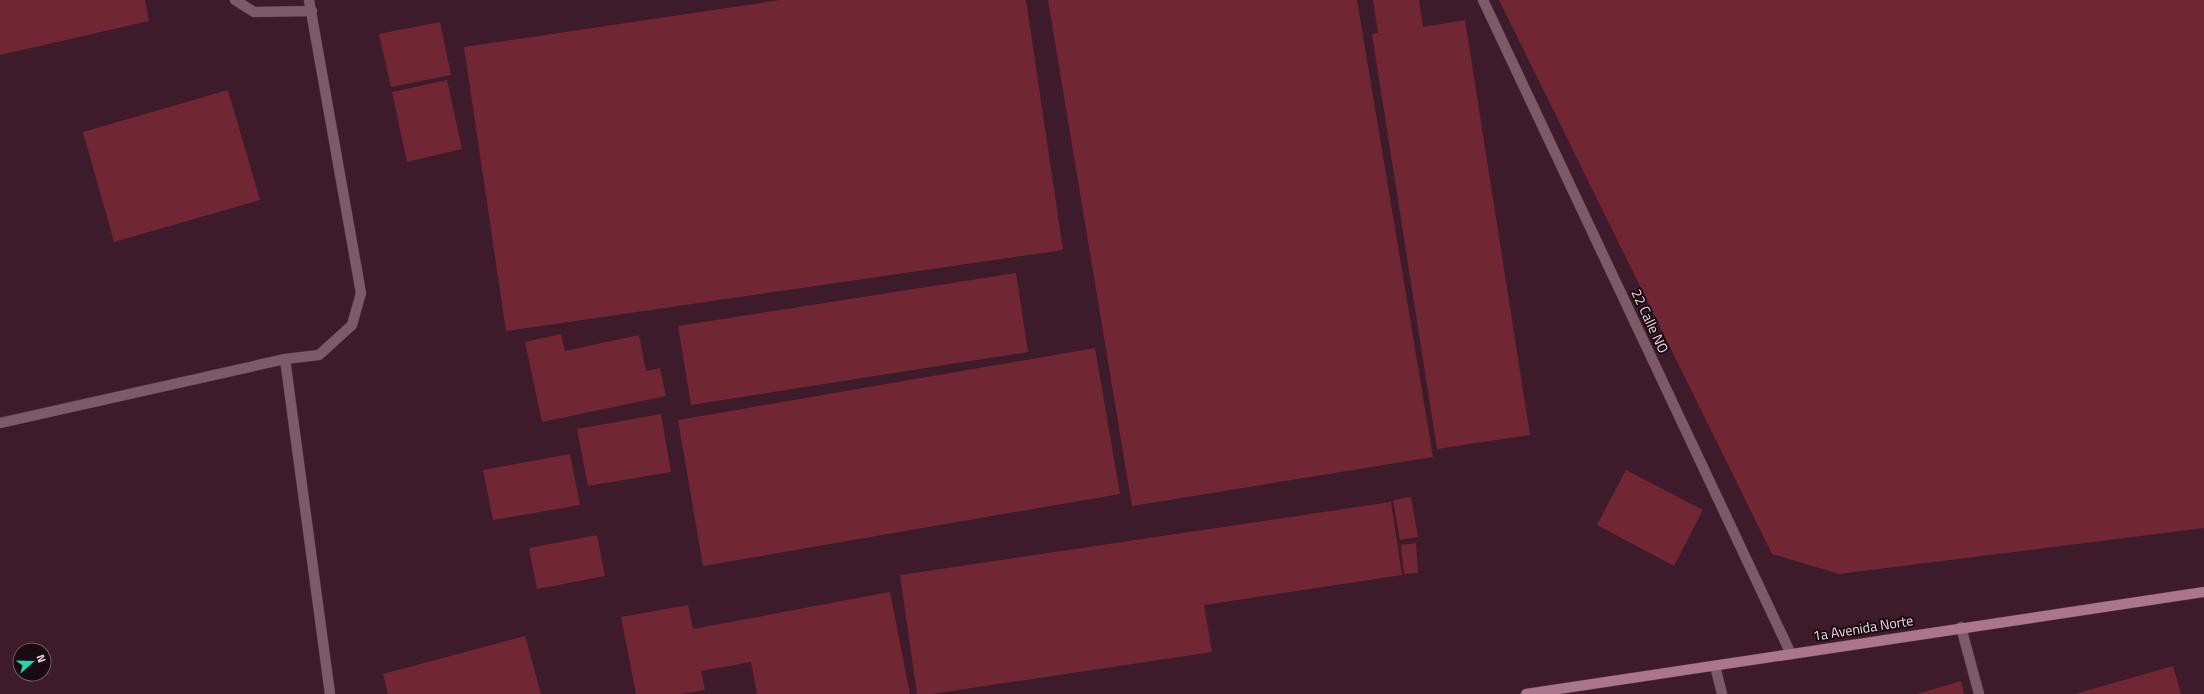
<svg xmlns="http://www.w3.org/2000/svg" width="2204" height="694" font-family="'Titillium Web',sans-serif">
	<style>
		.building { fill: #712634 }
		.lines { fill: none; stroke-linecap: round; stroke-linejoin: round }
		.lane-casing { stroke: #593947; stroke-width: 11 }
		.street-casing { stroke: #593947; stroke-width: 11 }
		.secondary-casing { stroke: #593947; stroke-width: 11 }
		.lane { stroke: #7c5a68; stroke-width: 10 }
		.street { stroke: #7c5a68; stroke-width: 10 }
		.secondary { stroke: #ab768c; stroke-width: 10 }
		.labels { text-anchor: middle; stroke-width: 4; stroke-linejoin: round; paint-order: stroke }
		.street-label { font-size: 14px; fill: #efd7e0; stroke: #1a0b12 }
	</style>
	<rect width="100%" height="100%" fill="#3d1b2a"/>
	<path class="building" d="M0,0H145L149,21L0,55Z
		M780,0H1026L1063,250L506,331L464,47Z
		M1048,0H1357L1433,457L1132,506Z
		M1373,0H1419L1423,27L1465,20L1530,435L1437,449L1372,34L1378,33Z
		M1499,0H2204V528L1839,574L1772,554Z
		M440,22L451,75L391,87L379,34Z
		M447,80L462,149L407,162L392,92Z
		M228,90L260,200L114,242L83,132Z
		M1016,273L1028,352L691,405L678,326Z
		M561,334L565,351L639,335L646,371L660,368L666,396L542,422L525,342Z
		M1095,348L1120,494L703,566L678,420Z
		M661,414L671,472L588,486L577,429Z
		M570,454L580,505L493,520L483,470Z
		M1626,470L1703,510L1674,566L1597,525Z
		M1411,497L1418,537L1400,540L1393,500Z
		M1391,502L1402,575L1204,605L1212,652L932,694H917L900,575Z
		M597,535L605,576L537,589L529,548Z
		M1416,543L1418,573L1404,574L1401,545Z
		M890,592L910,694H757L751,662L701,671L705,690L681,694H636L621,617L688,605L693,629Z
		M525,636L541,694H388L383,674Z
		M2173,666L2181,694H2075Z
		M1961,681L1964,694H1917Z"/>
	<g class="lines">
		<defs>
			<path id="lane" d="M235,0L254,12L312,11
				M285,359L330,694
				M0,423L285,359L319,355L352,325L361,293L309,0
				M1961,627L1979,694"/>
			<path id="street" d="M1483,0L1791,654
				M1715,666L1722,694"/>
			<path id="secondary" d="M1526,694L2204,592"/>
		</defs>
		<use href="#lane" class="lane-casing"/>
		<use href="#street" class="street-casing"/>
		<use href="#secondary" class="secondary-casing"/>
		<use href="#lane" class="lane"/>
		<use href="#street" class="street"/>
		<use href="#secondary" class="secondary"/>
	</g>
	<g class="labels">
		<g class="street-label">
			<text transform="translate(1650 321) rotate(65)" y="5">22 Calle NO</text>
			<text transform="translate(1863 628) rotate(-9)" y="5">1a Avenida Norte</text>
		</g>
	</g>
	<g transform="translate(32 662) rotate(70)"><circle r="19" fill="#1a0b12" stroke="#6f5d64"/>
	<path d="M0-3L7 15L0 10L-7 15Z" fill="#25d5ae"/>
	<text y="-6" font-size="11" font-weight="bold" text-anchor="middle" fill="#efd7e0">N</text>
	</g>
</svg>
